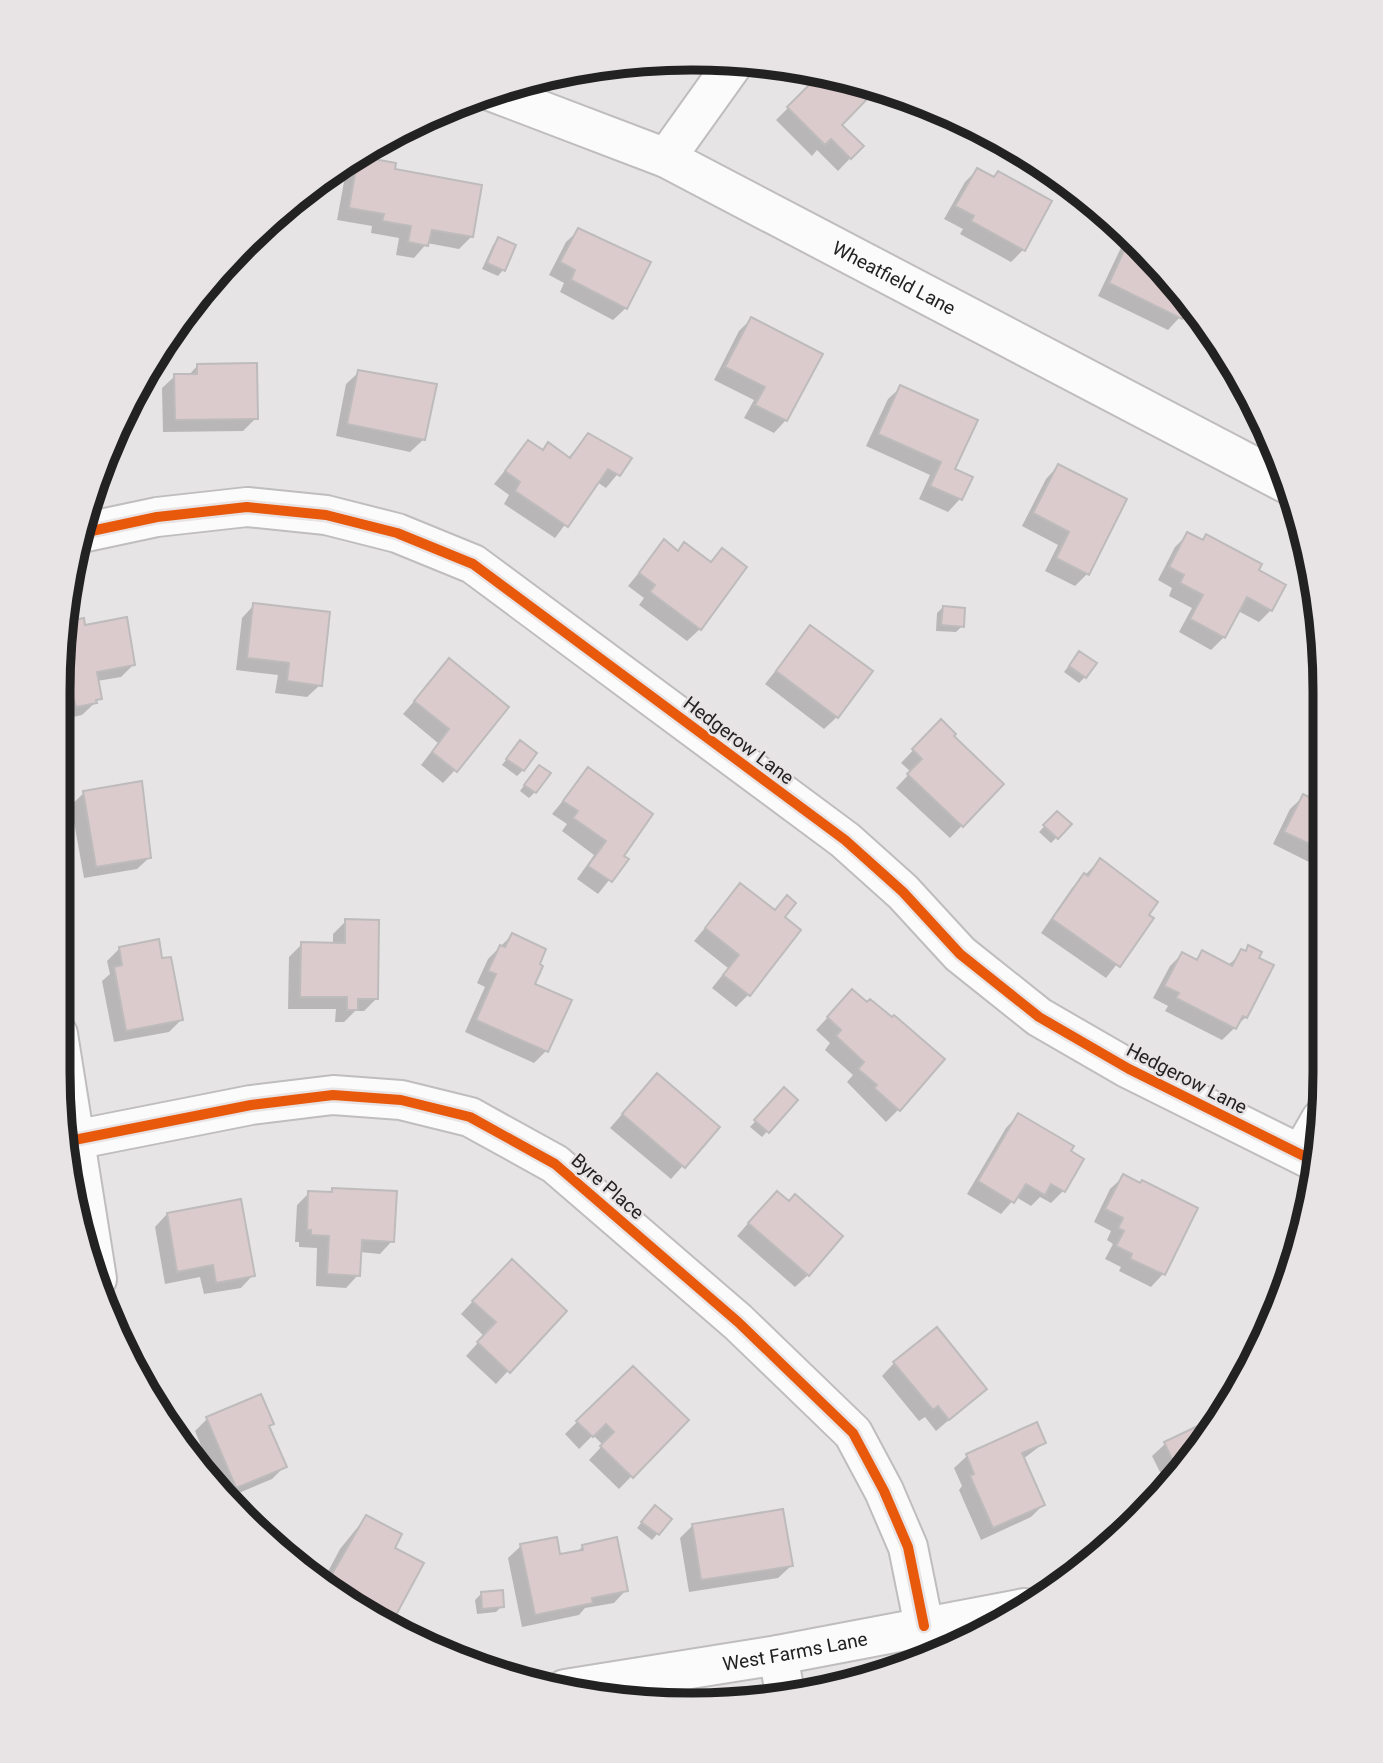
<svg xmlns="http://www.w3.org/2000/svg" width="1383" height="1763" font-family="Roboto,sans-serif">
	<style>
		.shadow { fill: #0003 }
		.building { fill: #dccbcd; stroke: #bdbbbc; stroke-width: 2 }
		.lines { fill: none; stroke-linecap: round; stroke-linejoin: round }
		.minor-casing { stroke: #bfbdbd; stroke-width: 42 }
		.minor { stroke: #fbfbfb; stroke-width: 38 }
		.cycleway-casing { stroke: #e8e3e4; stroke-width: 15 }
		.cycleway { stroke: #e8590c; stroke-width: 10 }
		.labels { text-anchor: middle; stroke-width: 5; stroke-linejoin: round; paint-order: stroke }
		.street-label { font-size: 19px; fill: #232222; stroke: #e8e3e4 }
		.rim { fill: none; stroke: #232222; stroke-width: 9 }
	</style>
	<rect width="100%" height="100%" fill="#e7e4e5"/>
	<path class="shadow" d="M822,74L855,79L877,87L839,125L862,146L838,171L817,150L812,156L776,120Z
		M358,158L393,171L471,237L459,249L427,243L414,258L396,255L399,238L371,233L372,226L337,220L346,171Z
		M977,170L992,178L998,173L1023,250L1011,262L960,234L963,229L944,219L965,182Z
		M579,230L649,263L626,308L613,320L560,292L564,283L549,275L566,242Z
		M1127,235L1168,273L1180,317L1168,330L1098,296Z
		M498,239L503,270L498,276L482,269L493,245Z
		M751,319L786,420L774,433L744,418L754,400L714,380L739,331Z
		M198,365L256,418L243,431L163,432L162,388L175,376H188Z
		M359,372L423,440L410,452L336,436L346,384Z
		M901,387L953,470L970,478L960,499L948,512L919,499L930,475L866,446L888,399Z
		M588,435L611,451L614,448L630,459L606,488L597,482L555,538L504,504L509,495L494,484L528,442L541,451L548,445L568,458Z
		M1058,466L1087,574L1075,586L1045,571L1058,545L1022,526L1046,479Z
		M1188,534L1201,541L1207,536L1257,571L1271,610L1259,622L1238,611L1224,637L1211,650L1179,632L1192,608L1169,596L1172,588L1158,580L1175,547Z
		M664,542L677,552L685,544L710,563L722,550L700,629L687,641L639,605L644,598L628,586Z
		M254,605L320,685L307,697L275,693L278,675L236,670L242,618Z
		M943,607L962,626L956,632L936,631L937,613Z
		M75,622L133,665L121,677L97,681L100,698L82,715L64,719L62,712H59V650L63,630Z
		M810,628L837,717L824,729L765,684Z
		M1074,659L1085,677L1079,683L1064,672Z
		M449,661L455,770L443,783L421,765L438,743L403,714Z
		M941,721L951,736L1002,784L950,838L896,788L911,772L901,763Z
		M520,742L523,770L517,776L502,765Z
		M588,770L621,856L626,859L598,894L577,879L594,855L562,831L567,824L552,814Z
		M533,773L535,792L529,798L520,791Z
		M84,793L150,857L137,869L84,878L71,805Z
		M1303,797L1321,806L1324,800L1325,870L1273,844L1290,809Z
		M1057,813L1070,824L1051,843L1039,832Z
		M1100,860L1152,919L1106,978L1041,933L1072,888Z
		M741,885L774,911L787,898L782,917L749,994L736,1007L712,988L728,968L694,941Z
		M346,921L376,999L364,1011H355L344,1022H335L336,1009H288L289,957L302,944L333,945V934Z
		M512,935L533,985L546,1051L534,1063L465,1032L485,987L477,983L488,959Z
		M1249,947L1246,1017L1222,1040L1165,1011L1168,1006L1153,998L1170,966L1182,954L1195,960L1202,953L1227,966Z
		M120,948L161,961L181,1020L169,1032L114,1042L102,981L110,974L107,961Z
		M840,1004L867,1005L892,1020L898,1110L886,1122L847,1082L853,1075L825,1050L830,1043L816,1030Z
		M645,1088L718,1127L671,1179L610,1128Z
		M784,1090L796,1100L762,1137L750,1127Z
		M1018,1115L1063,1191L1051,1203L1040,1197L1031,1206L1016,1197L1001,1214L967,1194L1006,1128Z
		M1123,1177L1195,1209L1163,1274L1151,1287L1119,1271L1121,1267L1105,1259L1113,1244L1107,1240L1111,1231L1094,1222L1110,1189Z
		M333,1190L392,1241L380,1254L360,1252L358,1275L346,1288L316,1286L317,1248L299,1247V1242H295L297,1205L309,1193L329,1194Z
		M764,1205L808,1275L795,1287L737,1236Z
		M167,1214L253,1275L241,1288L204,1294L200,1277L165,1284L155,1227Z
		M499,1273L508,1371L496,1384L466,1356L484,1336L461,1314Z
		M894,1363L985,1389L936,1431L925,1417L919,1421L882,1376Z
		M592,1407L686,1420L619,1489L589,1460L603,1445L593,1435L579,1449L565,1434Z
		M1220,1417L1218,1424L1166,1484L1152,1456L1165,1444Z
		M207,1419L272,1423L268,1427L285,1466L272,1479L227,1498L218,1487L195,1431Z
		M1036,1424L1044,1443L1023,1459L1043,1505L1031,1517L981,1540L959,1490L962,1486L954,1468L967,1456Z
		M649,1513L670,1519L652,1540L637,1528Z
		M366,1517L393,1548L394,1616L385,1625L323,1581L340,1549Z
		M693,1525L791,1566L778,1578L689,1592L680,1538Z
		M521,1546L559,1557L576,1553L583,1546L626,1590L614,1603L585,1608L579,1615L522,1627L508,1558Z
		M481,1594L502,1606L496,1612L477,1614L475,1600Z"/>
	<path class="building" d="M820,74L870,85L864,91L870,96L842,125L864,146L851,159L831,139L825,145L787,107Z
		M358,156L396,163L395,169L482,185L473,237L432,230L428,246L408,242L411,226L382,221L384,214L349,208Z
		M977,168L994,177L998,171L1052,201L1025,251L971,221L974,216L955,206Z
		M578,228L651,262L627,309L571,280L575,270L560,262Z
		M498,237L516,245L505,271L487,263Z
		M1130,238L1168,273L1189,303L1182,319L1109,283Z
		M751,317L823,354L787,421L755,405L765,387L725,367Z
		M257,363L258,419L175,420L174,374H197V364Z
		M358,370L437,384L425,440L347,424Z
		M900,385L978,420L955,469L973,477L962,500L930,486L941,462L878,434Z
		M588,433L632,458L620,476L608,469L568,527L515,491L520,482L505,471L528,440L543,450L548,442L570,458Z
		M1058,464L1127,499L1089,575L1056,558L1069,532L1033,513Z
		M1187,532L1203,540L1206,534L1262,564L1259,570L1286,585L1272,611L1247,597L1225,638L1190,619L1203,595L1180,583L1184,575L1169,567Z
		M664,539L678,551L684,542L711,562L722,548L747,567L701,630L650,592L655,585L639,573Z
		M253,603L330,612L322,686L287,681L289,663L247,658Z
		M943,606L965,608L964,627L941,625Z
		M127,617L135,665L97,672L102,699L96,700L97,703L76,707L74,700L65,702L59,668L63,628L76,626L74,620L84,618L85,625Z
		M810,625L873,671L838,718L776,671Z
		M1079,651L1097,663L1086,678L1069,666Z
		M449,658L509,707L457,772L432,752L449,729L414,701Z
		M941,719L956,734L954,736L1004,784L963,827L907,774L922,759L912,749Z
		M520,740L537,753L524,771L506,759Z
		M539,765L551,773L536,793L524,785Z
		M588,767L653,814L624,856L629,859L612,882L588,866L606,841L573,818L578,811L563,801Z
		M142,781L151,858L96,867L83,791Z
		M1303,794L1324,805L1325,851L1284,832Z
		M1057,811L1072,824L1058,839L1043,825Z
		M1100,858L1158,902L1149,915L1154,918L1120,967L1052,919L1084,873L1088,876Z
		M740,883L775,910L787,895L796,903L785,917L801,930L750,996L723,975L739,955L705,928Z
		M345,919L379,920L378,999H358V1010H347V997H300L301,942L345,943Z
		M512,933L546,949L540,964L543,966L535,984L572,1000L548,1052L476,1020L496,974L488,971L500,945L505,947Z
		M159,939L162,958L171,957L183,1020L126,1031L114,967L122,965L119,947Z
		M1248,945L1262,952L1259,958L1274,965L1247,1018L1243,1016L1236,1029L1176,998L1179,993L1164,986L1182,952L1197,960L1202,950L1232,966L1241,949L1246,951Z
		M852,989L867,1002L870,999L892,1017L894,1015L945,1059L900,1111L874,1088L877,1085L858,1069L864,1062L836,1036L841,1030L827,1017Z
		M657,1073L720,1127L685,1168L622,1114Z
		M784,1087L798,1100L769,1133L754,1120Z
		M1018,1113L1074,1146L1071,1151L1084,1159L1065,1192L1051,1184L1045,1195L1026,1184L1014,1203L978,1181Z
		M1123,1174L1140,1183L1142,1180L1198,1208L1165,1275L1130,1259L1132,1254L1116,1246L1124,1231L1118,1228L1123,1218L1105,1209Z
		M332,1188L397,1191L394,1242L362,1240L360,1276L327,1274L329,1236L311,1235V1230H307L308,1191L332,1192Z
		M777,1191L789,1201L795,1194L843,1236L809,1276L748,1223Z
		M241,1199L255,1276L216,1283L213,1265L177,1272L167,1213Z
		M512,1259L567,1311L510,1373L477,1342L496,1322L472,1301Z
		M937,1327L987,1389L949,1420L938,1406L933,1410L893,1362Z
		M633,1366L689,1420L633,1478L600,1446L614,1432L606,1424L593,1437L576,1421Z
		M261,1394L274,1424L269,1426L287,1467L236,1488L206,1417Z
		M1221,1415L1218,1424L1177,1470L1164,1442Z
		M1037,1422L1046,1443L1022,1453L1045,1505L993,1528L970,1476L974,1474L966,1454Z
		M655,1505L672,1519L659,1535L641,1522Z
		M783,1509L793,1566L701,1580L692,1524Z
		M366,1515L402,1534L395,1548L424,1563L395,1617L328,1581Z
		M557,1537L560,1554L583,1550L582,1545L617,1537L628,1591L592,1598L593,1603L535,1615L520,1544Z
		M503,1590L504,1607L482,1609L481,1592Z"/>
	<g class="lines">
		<defs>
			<g id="minor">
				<path id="s1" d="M490,91L666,158L1291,486"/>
				<path d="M666,158L736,60"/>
				<path d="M82,533L157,517L247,507L326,515L397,533L473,564L845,840L903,892L960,954L1039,1017L1129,1069L1316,1162"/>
				<path d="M58,1034L97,1279"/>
				<path d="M74,1140L251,1105L333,1095L401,1100L470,1117L555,1164L738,1322L853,1433L884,1491L908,1547L924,1626"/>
				<path d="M1301,1154L1321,1119"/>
				<path d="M778,1655L785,1693"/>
				<path id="s2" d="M565,1689L778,1655L1025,1608"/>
			</g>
		</defs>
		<use href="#minor" class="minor-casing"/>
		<use href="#minor" class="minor"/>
		<defs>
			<path id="cycleway" d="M82,533L157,517L247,507L326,515L397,533L473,564L845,840L903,892L960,954L1039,1017L1129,1069L1316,1162
				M74,1140L251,1105L333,1095L401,1100L470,1117L555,1164L738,1322L853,1433L884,1491L908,1547L924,1626"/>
		</defs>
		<use href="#cycleway" class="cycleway-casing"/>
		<use href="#cycleway" class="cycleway"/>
	</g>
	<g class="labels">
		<g class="street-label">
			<text dy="7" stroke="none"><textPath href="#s1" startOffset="446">Wheatfield Lane</textPath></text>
			<text transform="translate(739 740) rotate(37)" y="7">Hedgerow Lane</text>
			<text transform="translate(1187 1078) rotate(27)" y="7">Hedgerow Lane</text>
			<text transform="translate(608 1186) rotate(41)" y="7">Byre Place</text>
			<text dy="7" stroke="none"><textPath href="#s2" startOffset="233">West Farms Lane</textPath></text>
		</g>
	</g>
	<path d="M0 0H1383V1763H0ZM691 70H692A621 621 0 0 1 1313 691V1072A621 621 0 0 1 692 1693H691A621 621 0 0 1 70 1072V691A621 621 0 0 1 691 70Z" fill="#e8e3e4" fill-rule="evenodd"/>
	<path class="rim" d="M691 70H692A621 621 0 0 1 1313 691V1072A621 621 0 0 1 692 1693H691A621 621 0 0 1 70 1072V691A621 621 0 0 1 691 70Z"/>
</svg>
